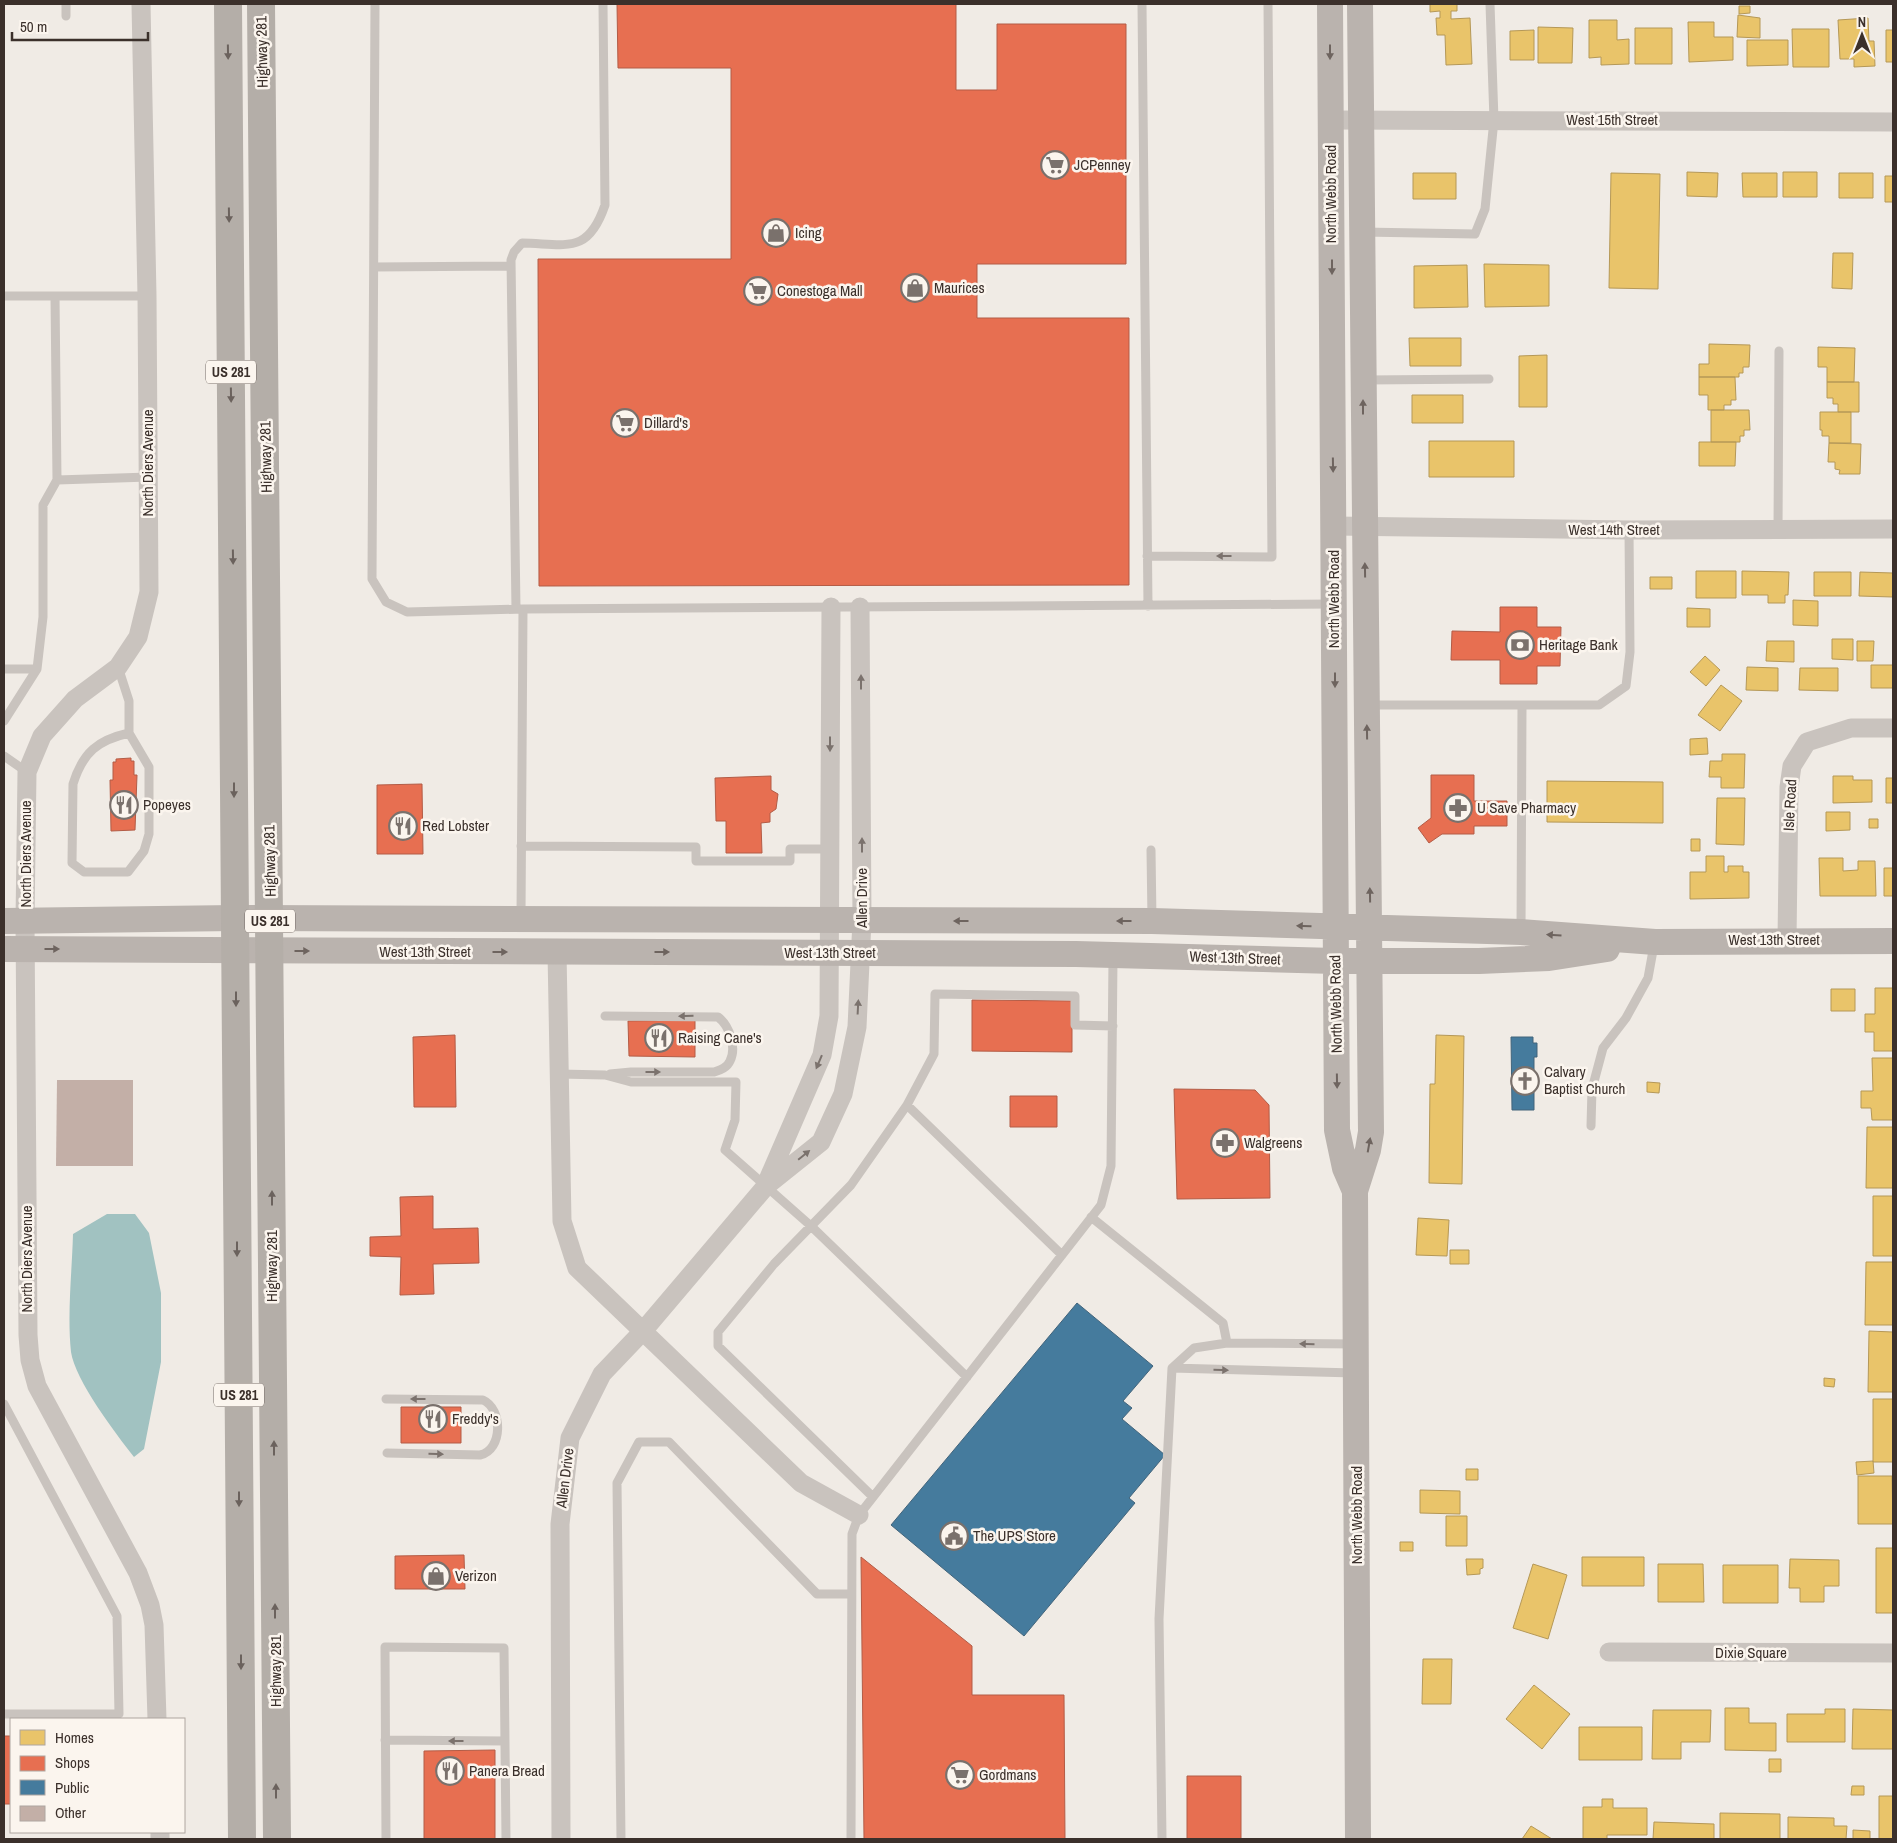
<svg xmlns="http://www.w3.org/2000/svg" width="1897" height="1843" font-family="'Archivo Narrow',sans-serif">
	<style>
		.water { fill: #a1c2c1 }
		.homes { fill: #e9c46a; stroke: #b59857 }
		.shops { fill: #e76f51; stroke: #b35c46 }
		.public { fill: #457b9d; stroke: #42647b }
		.building { fill: #c3afa7 }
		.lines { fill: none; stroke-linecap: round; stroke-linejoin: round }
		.service { stroke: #c9c3be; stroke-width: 9 }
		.minor { stroke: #c9c3be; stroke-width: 19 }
		.secondary { stroke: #bab3ae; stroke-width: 26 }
		.trunk { stroke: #b4aea8; stroke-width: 28 }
		.oneway { fill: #6b625d }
		.oneway2 { fill: #6e645f }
		.oneway3 { fill: #7b726d }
		.labels { text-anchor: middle; stroke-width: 5; stroke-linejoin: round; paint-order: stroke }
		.shield { fill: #fbf5ee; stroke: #756b66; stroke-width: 1 }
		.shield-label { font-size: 14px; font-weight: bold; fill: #3b302b }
		.street-label { font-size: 15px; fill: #3b302b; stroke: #fbf5ee }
		.poi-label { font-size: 15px; fill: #3b302b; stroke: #fbf5ee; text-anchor: start }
	</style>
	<rect width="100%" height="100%" fill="#f0ebe5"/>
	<path class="water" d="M107,1214H135L149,1233L161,1293V1362L144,1449L134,1457C116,1434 75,1380 71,1352C67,1314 72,1272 73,1234Z"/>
	<path class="homes" d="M1430,4H1457V11H1451V19L1470,18L1472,64L1446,65L1445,35H1437L1436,18H1440V11L1430,12Z
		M1739,6H1750V13L1739,14Z
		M1738,15L1760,18V38L1737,37Z
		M1868,18L1869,41H1874L1875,66L1854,67V59H1840L1838,20Z
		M1589,20H1617V40L1629,39V64L1601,65V57L1589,58Z
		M1688,22H1714V37H1733V60L1689,62Z
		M1538,27L1573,28L1572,63H1538Z
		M1635,28H1672V64H1635Z
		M1792,29H1829V67H1793Z
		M1534,30V60H1510V31Z
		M1886,30H1893V62H1886Z
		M1747,40H1788V65L1747,66Z
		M1687,172L1718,173L1717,197L1687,196Z
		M1783,172H1817V197H1783Z
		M1413,173H1456V199H1413Z
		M1611,173L1660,174L1658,289L1609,288Z
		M1742,173H1777V197H1743Z
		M1839,173H1873V198H1839Z
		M1885,176H1893V202H1885Z
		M1833,253H1853L1852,289L1832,288Z
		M1484,264L1549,265V306L1485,307Z
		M1467,265L1468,307L1414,308V266Z
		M1409,338H1461V366H1410Z
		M1709,344L1750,345L1749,367H1743V373H1739V377H1699V364H1709Z
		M1818,347L1855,348L1854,382H1827V367H1818Z
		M1547,355V407H1519V356Z
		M1699,377H1735L1736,400H1731V405H1724V410H1708V395H1699Z
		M1827,382H1859V412H1838V404H1833V398H1827Z
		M1412,395H1463V423H1412Z
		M1711,410H1749L1750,430H1744V436H1740V442H1711Z
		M1820,412H1851V443H1829V436H1822V430H1820Z
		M1429,441H1514V477H1429Z
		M1699,442H1736L1735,466H1699Z
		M1829,443L1861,444L1860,474H1839L1840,470L1835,469V462H1828Z
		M1696,571H1736V598H1696Z
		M1742,571L1789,572L1788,595H1785V603H1768V595H1742Z
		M1814,572H1851V596H1814Z
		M1860,572L1893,573V597L1859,596Z
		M1650,577H1672V589H1650Z
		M1793,600L1818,601V626L1793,625Z
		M1687,608L1710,609V627H1687Z
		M1832,639H1853V660L1832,659Z
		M1767,641H1794V662L1766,661Z
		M1857,641H1874L1873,661H1857Z
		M1705,656L1720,670L1706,686L1690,672Z
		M1871,665H1893V688H1871Z
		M1747,667L1778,668V691L1746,690Z
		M1800,668H1838V691L1799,690Z
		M1721,685L1742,701L1720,731L1698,715Z
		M1707,738L1708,754L1690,755V739Z
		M1722,754H1745L1744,788H1721V777H1709L1710,761H1722Z
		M1833,776H1853V780H1872V802L1833,803Z
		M1886,778H1893V803H1886Z
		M1547,781L1663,782V823L1547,822Z
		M1717,798H1745L1744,845L1716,844Z
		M1826,812H1850V830L1826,831Z
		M1869,819H1878V828H1869Z
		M1691,839H1700V851H1691Z
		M1706,856H1724V872H1728V866H1743V872H1749V898L1690,899V872H1706Z
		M1819,858H1843V871L1858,870V861H1875L1876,896H1820Z
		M1884,868H1893V896H1884Z
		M1875,988H1893V1051H1874V1032H1865V1014H1875Z
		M1831,989H1855V1011H1831Z
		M1436,1035L1464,1036L1462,1184L1429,1183L1430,1084H1435Z
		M1872,1058H1893V1120H1872L1871,1108H1861V1091H1873Z
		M1647,1082L1660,1083L1659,1093L1647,1092Z
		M1867,1127H1893V1188H1866Z
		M1873,1196H1893V1256H1873Z
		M1418,1218L1449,1220L1447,1256L1416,1255Z
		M1450,1250H1469V1264H1450Z
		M1866,1262H1893V1325H1865Z
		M1869,1331L1893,1332V1392H1868Z
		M1824,1378L1835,1379L1834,1387L1824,1386Z
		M1873,1399H1893V1462H1873Z
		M1873,1461L1874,1473L1857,1475L1856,1462Z
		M1466,1469H1478V1480H1466Z
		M1858,1476H1892L1893,1524H1858Z
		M1420,1490L1460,1491V1514L1420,1513Z
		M1446,1516H1467V1546H1446Z
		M1400,1542H1413V1551H1400Z
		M1876,1548H1893V1613H1876Z
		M1582,1557H1644V1586H1582Z
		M1466,1559H1483V1568L1480,1569V1574L1467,1575Z
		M1790,1559L1839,1560V1586H1824V1602H1800V1588H1789Z
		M1533,1564L1567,1575L1548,1639L1513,1628Z
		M1658,1564H1703L1704,1602H1658Z
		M1723,1565H1778V1603H1723Z
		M1423,1659H1452L1451,1704H1422Z
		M1534,1685L1570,1714L1542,1749L1506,1719Z
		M1725,1708H1749V1723H1776V1751L1725,1750Z
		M1825,1709H1845V1742H1787V1714H1825Z
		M1853,1709L1893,1710V1749H1852Z
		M1653,1710H1711L1710,1742H1681V1759H1652Z
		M1579,1727H1642V1760H1579Z
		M1769,1759H1781V1772H1769Z
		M1852,1786H1864V1795H1851Z
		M1879,1796H1893V1839H1879Z
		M1602,1799H1613V1808H1647V1835H1607V1839H1583V1807H1602Z
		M1720,1813L1780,1814V1839H1720Z
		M1788,1817L1834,1818V1826H1847L1846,1839H1788Z
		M1654,1822L1714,1824V1839H1653Z
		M1531,1826L1552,1839H1522Z
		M1853,1830L1870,1831V1839H1853Z"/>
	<path class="shops" d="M617,4H956V90H997V24H1126V264H977V318H1129V585L539,586L538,259H731V68H618Z
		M1500,607H1537V627H1561L1560,666H1537V684H1500V660H1451L1452,631L1500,632Z
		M131,758V761H134V775H137L135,830L111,831L110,780H113V762H116V759Z
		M1431,775H1474V801H1507V826H1474V834H1442L1429,843L1418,828L1431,818Z
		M771,776V790L778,794L776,809L770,813V822L761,823L762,853H726V821H716L715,778Z
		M422,784L423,854H377V785Z
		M972,1000L1072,1001V1052L972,1051Z
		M695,1020V1057L629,1056L628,1021Z
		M455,1035L456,1107H414L413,1037Z
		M1174,1089L1255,1090L1269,1105L1270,1198L1177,1199Z
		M1010,1096H1057V1127H1010Z
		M433,1196V1229L478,1228L479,1263L433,1264L434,1294L400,1295L401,1257L370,1256V1237L401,1236L400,1197Z
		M401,1407H461V1443H401Z
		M464,1555L465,1589H395V1556Z
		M861,1557L972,1646V1695H1064L1065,1839H864Z
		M4,1736H11V1804H4Z
		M495,1750V1839H424V1751Z
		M1187,1776H1241V1839H1187Z"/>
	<path class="public" d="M1511,1037H1533V1043H1537V1057H1534V1110H1512Z
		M1077,1303L1153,1366L1123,1401L1132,1408L1122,1419L1165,1455L1129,1498L1135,1503L1024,1636L891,1525Z"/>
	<path class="building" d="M57,1080H133V1166H56Z"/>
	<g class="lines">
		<path class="service" d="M375,4L372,579L386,602L407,612L523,609L1332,604
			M1142,4L1148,606
			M66,16V4
			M1363,232L1475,234L1485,209L1494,120L1490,4
			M374,267L511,266
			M4,296H147
			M1366,380L1489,379
			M57,480L149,477
			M1778,530L1779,351
			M1147,556L1272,557L1268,4
			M516,609L511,260L514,252L522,243C567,244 588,255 605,205L603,4
			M118,667L129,701V733L149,767V834L144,851L128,872H84L72,863L73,784C83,752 98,740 129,733
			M4,669H37
			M1368,705H1599L1626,686L1630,652L1629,530
			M4,721L37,669L43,617V505L57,480L55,296
			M4,756L27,772
			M521,846L696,847V861H790V849H829
			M1151,850L1152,920
			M521,916L523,609
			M1521,931L1522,706
			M605,1016L718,1017C729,1025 737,1047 730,1061C727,1068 720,1070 714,1072H631L610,1074
			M559,1074L605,1075L631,1082H736L735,1120L725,1150L811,1226L967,1377
			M907,1105L934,1054L935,994L1075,996V1025L1113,1026
			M1591,1126L1592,1089L1603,1048L1626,1018L1648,978L1654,945
			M1091,1217L1223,1323L1227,1343
			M1172,1368L1354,1373
			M386,1399L483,1400C503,1409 503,1450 480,1455L387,1453
			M4,1404L117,1616L119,1714H4
			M873,1497L718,1346V1332L774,1264L851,1185L907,1105L1062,1255
			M385,1740L505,1741
			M386,1839L385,1647L504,1648L506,1839
			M621,1839L617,1483L639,1442H669L817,1594H851
			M851,1839L852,1534L859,1515L1101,1205L1111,1166L1113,958
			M1162,1839L1159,1619L1172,1368L1194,1348L1227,1343L1355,1344"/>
		<path class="minor" d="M141,4L147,296L149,592L138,637L118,667L75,699L42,736L27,772L25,921L28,1335L30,1360L37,1386L138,1573L150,1605L154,1625L157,1719
			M1331,120L1893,122
			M1334,526L1629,530L1893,529
			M1787,940L1789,787L1792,766L1807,742L1851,728H1893
			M557,952L562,1221L577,1268L801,1483L859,1515
			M767,1182L822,1055L829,1016L831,607
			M1609,1652L1893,1653
			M160,1832V1839
			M561,1839L560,1524L570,1438L602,1374L643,1331L766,1186L821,1142L843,1094L857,1027L862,920L860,607"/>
		<path class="secondary" d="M1330,4L1337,1130L1345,1168L1355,1191
			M4,921L235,918L1152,921L1521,932L1655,942L1893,941
			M4,949L1076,954L1335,961H1479L1549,958L1607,949
			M1358,1839L1355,1191L1368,1150L1371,1132L1360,4"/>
		<path class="trunk" d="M228,4L242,1839
			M261,4L277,1839"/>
	</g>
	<defs><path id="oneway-solid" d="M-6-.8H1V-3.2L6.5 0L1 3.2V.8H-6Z" transform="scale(1.25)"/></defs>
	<g class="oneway">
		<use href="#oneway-solid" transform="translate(228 52) rotate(89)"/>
		<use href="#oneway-solid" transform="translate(229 215) rotate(89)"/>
		<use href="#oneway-solid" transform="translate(231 395) rotate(89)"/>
		<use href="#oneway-solid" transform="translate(233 557) rotate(89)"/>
		<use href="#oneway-solid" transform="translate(234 790) rotate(90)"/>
		<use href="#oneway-solid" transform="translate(236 999) rotate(90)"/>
		<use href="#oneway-solid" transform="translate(272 1198) rotate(-90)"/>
		<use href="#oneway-solid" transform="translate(237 1249) rotate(90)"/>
		<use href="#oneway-solid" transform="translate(274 1448) rotate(-90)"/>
		<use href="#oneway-solid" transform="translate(239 1499) rotate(90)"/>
		<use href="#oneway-solid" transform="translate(275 1611) rotate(-90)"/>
		<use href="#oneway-solid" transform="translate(241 1662) rotate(90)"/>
		<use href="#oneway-solid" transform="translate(276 1791) rotate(-90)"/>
	</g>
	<g class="oneway2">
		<use href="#oneway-solid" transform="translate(1330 52) rotate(90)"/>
		<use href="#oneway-solid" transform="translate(1332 267) rotate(90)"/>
		<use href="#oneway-solid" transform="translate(1363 407) rotate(-90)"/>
		<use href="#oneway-solid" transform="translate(1333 465) rotate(89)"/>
		<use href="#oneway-solid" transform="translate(1365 570) rotate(-91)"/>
		<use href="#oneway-solid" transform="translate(1335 680) rotate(90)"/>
		<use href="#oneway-solid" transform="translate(1367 732) rotate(-91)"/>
		<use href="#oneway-solid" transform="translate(1370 895) rotate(-91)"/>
		<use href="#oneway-solid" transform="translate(961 921) rotate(-180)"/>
		<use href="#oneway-solid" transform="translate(1124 921) rotate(180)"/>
		<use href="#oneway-solid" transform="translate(1304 926) rotate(-178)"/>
		<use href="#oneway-solid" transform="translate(1554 935) rotate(-176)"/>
		<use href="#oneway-solid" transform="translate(52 949)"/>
		<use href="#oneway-solid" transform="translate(302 951)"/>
		<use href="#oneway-solid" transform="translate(500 952)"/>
		<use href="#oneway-solid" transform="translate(662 952)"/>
		<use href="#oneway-solid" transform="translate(1337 1081) rotate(89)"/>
		<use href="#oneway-solid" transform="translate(1369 1145) rotate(-80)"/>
	</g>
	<g class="oneway3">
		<use href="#oneway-solid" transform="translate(1224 556) rotate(-180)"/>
		<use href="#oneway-solid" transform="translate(861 682) rotate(-90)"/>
		<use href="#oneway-solid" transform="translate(830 744) rotate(90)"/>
		<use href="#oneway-solid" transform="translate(862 845) rotate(-90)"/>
		<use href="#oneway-solid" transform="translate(858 1007) rotate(-87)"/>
		<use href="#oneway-solid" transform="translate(686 1016) rotate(179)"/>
		<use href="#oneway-solid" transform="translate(819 1062) rotate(113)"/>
		<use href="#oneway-solid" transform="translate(653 1072)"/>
		<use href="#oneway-solid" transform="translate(804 1155) rotate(-39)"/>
		<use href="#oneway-solid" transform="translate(1307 1344) rotate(-179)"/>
		<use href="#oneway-solid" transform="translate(1221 1370) rotate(1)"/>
		<use href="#oneway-solid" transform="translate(418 1399) rotate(-180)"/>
		<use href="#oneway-solid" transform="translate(436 1454) rotate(1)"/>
		<use href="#oneway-solid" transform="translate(456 1741) rotate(-180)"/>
	</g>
	<defs>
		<symbol id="supermarket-ring" viewBox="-11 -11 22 22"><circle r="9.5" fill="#fbf5ee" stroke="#7a716c" stroke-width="1.5"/><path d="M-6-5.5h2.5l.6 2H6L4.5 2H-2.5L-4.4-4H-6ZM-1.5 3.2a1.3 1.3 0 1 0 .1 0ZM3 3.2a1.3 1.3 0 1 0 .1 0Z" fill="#7a716c"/></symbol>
		<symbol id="shop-ring" viewBox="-11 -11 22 22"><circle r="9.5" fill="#fbf5ee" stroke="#7a716c" stroke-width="1.5"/><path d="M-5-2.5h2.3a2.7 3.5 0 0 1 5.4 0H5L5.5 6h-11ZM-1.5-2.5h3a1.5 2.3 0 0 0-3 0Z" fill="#7a716c"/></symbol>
		<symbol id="bank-ring" viewBox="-11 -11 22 22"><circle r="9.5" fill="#fbf5ee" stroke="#7a716c" stroke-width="1.5"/><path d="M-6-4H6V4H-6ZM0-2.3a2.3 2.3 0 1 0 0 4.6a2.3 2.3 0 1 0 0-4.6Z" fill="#7a716c"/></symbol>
		<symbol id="restaurant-ring" viewBox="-11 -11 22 22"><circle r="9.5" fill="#fbf5ee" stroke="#7a716c" stroke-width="1.5"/><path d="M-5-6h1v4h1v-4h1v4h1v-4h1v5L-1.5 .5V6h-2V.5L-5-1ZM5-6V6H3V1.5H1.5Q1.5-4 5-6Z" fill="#7a716c"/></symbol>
		<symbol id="pharmacy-ring" viewBox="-11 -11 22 22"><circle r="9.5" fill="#fbf5ee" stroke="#7a716c" stroke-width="1.5"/><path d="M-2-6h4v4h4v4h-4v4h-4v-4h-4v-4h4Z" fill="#7a716c"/></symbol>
		<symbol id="church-ring" viewBox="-11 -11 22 22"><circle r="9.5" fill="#fbf5ee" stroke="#7a716c" stroke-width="1.5"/><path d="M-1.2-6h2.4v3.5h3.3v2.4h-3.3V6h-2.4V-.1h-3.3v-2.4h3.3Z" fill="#7a716c"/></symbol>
		<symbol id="civic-ring" viewBox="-11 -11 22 22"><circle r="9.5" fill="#fbf5ee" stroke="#7a716c" stroke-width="1.5"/><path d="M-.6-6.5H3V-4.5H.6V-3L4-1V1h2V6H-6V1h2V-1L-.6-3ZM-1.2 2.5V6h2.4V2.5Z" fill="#7a716c"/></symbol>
	</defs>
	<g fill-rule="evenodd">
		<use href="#supermarket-ring" x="1039" y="149" width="32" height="32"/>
		<use href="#shop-ring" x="760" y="217" width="32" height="32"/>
		<use href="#shop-ring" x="899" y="272" width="32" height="32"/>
		<use href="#supermarket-ring" x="742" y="275" width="32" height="32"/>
		<use href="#supermarket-ring" x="609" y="407" width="32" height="32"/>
		<use href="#bank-ring" x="1504" y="629" width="32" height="32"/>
		<use href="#restaurant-ring" x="108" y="789" width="32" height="32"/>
		<use href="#pharmacy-ring" x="1442" y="792" width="32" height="32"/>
		<use href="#restaurant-ring" x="387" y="810" width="32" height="32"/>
		<use href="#restaurant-ring" x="643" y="1022" width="32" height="32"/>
		<use href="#church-ring" x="1509" y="1065" width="32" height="32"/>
		<use href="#pharmacy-ring" x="1209" y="1127" width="32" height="32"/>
		<use href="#restaurant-ring" x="417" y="1403" width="32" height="32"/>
		<use href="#civic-ring" x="938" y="1520" width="32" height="32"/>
		<use href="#shop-ring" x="420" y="1560" width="32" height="32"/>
		<use href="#restaurant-ring" x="434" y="1755" width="32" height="32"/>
		<use href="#supermarket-ring" x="944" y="1759" width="32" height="32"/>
	</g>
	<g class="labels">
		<g class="shield">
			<rect x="206" y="360.5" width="50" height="23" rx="4"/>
			<rect x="245" y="909.5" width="50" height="23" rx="4"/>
			<rect x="214" y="1383.5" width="50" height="23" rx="4"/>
		</g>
		<g class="shield-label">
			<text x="231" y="377">US 281</text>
			<text x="270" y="926">US 281</text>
			<text x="239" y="1400">US 281</text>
		</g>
		<g class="street-label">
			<text transform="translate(262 52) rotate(-91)" y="5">Highway 281</text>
			<text x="1612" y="125">West 15th Street</text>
			<text transform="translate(1331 194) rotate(-90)" y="5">North Webb Road</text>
			<text transform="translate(266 457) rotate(-91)" y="5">Highway 281</text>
			<text transform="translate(148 463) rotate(-90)" y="5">North Diers Avenue</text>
			<text x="1614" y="535">West 14th Street</text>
			<text transform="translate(1334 599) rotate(-90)" y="5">North Webb Road</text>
			<text transform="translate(1790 805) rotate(-87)" y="5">Isle Road</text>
			<text transform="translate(26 854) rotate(-90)" y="5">North Diers Avenue</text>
			<text transform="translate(270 861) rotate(-91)" y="5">Highway 281</text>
			<text transform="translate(862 898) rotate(-90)" y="5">Allen Drive</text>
			<text x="1774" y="945">West 13th Street</text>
			<text x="425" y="957">West 13th Street</text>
			<text x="830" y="958">West 13th Street</text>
			<text transform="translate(1235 958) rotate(2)" y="5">West 13th Street</text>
			<text transform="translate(1336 1004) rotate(-91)" y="5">North Webb Road</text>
			<text transform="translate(27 1259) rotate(-90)" y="5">North Diers Avenue</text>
			<text transform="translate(272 1266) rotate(-90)" y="5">Highway 281</text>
			<text transform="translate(565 1478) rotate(-83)" y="5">Allen Drive</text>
			<text transform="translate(1357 1515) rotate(-90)" y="5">North Webb Road</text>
			<text x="1751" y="1658">Dixie Square</text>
			<text transform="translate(276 1671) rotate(-90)" y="5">Highway 281</text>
		</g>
		<g class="poi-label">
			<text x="1074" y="170">JCPenney</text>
			<text x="795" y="238">Icing</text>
			<text x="934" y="293">Maurices</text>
			<text x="777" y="296">Conestoga Mall</text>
			<text x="644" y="428">Dillard's</text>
			<text x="1539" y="650">Heritage Bank</text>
			<text x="143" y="810">Popeyes</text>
			<text x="1477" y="813">U Save Pharmacy</text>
			<text x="422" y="831">Red Lobster</text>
			<text x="678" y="1043">Raising Cane's</text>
			<text x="1544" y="1077">Calvary<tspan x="1544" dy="17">Baptist Church</tspan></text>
			<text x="1244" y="1148">Walgreens</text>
			<text x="452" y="1424">Freddy's</text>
			<text x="973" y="1541">The UPS Store</text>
			<text x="455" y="1581">Verizon</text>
			<text x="469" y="1776">Panera Bread</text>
			<text x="979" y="1780">Gordmans</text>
		</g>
	</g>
	<rect width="1897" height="1843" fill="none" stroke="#3b302b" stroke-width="10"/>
	<rect x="10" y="1718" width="175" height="115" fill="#fbf5ee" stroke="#aea6a0"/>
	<rect x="20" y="1730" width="25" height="15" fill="#e9c46a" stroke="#aea6a0"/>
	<text x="55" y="1743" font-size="15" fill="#3b302b">Homes</text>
	<rect x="20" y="1756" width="25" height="15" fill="#e76f51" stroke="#aea6a0"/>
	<text x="55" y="1768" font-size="15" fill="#3b302b">Shops</text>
	<rect x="20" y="1780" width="25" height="15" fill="#457b9d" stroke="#aea6a0"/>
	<text x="55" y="1793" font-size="15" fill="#3b302b">Public</text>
	<rect x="20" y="1806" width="25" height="15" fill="#c3afa7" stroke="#aea6a0"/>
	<text x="55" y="1818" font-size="15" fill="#3b302b">Other</text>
	<g transform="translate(1862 35)" stroke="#fbf5ee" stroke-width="4" paint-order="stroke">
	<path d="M0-4L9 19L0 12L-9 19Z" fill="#3b302b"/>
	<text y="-8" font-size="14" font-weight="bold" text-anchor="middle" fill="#3b302b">N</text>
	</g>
	<path d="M12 32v8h136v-8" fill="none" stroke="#3b302b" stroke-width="2.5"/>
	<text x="20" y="32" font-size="15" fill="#3b302b" stroke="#fbf5ee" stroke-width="4" paint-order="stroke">50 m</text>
</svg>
